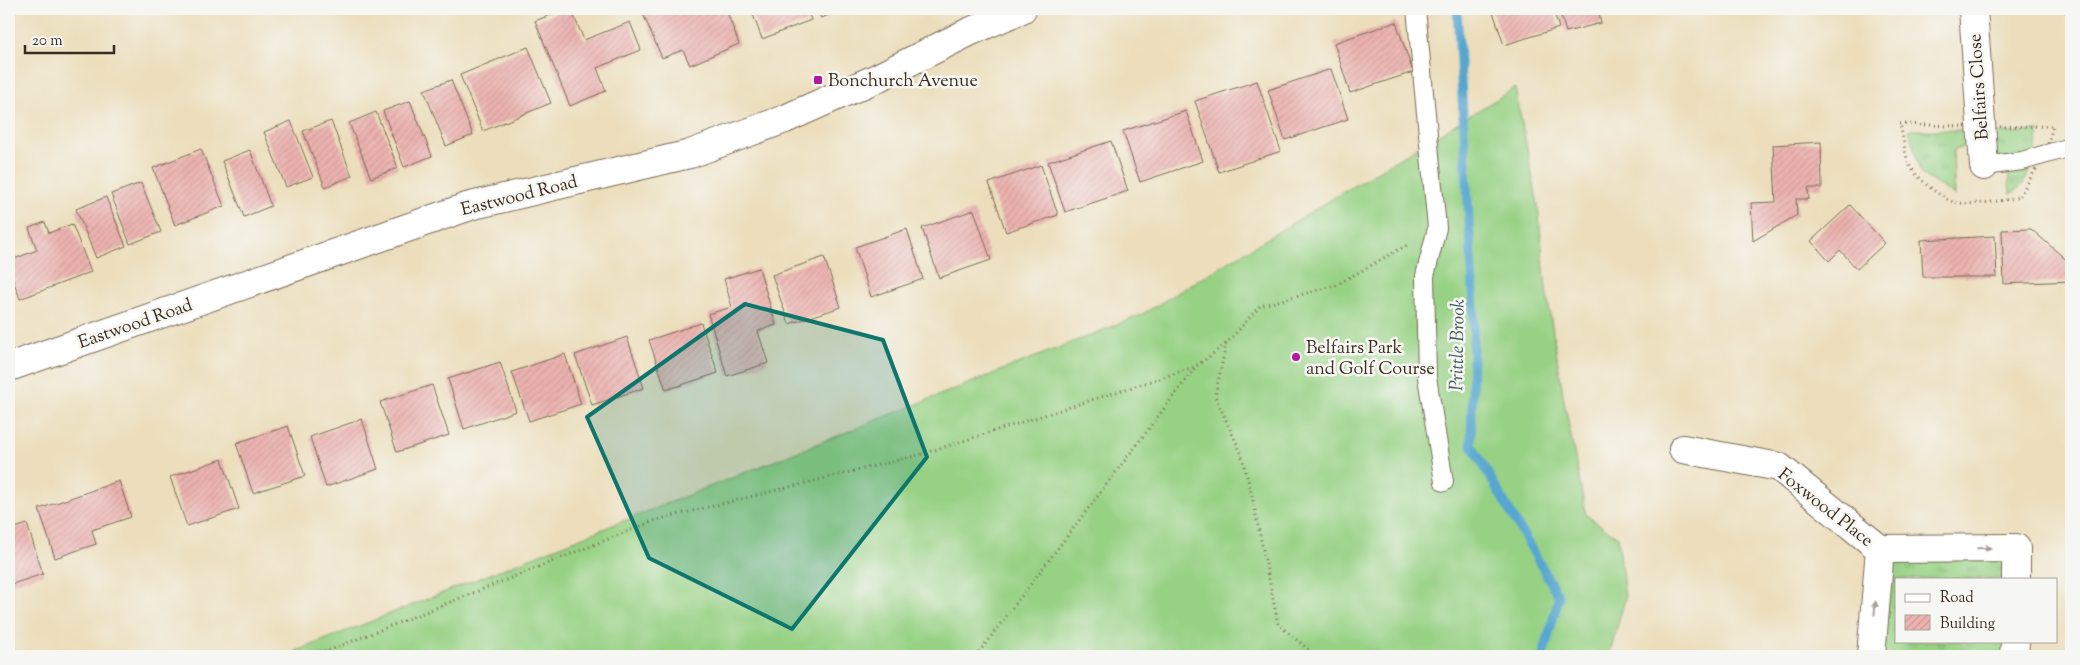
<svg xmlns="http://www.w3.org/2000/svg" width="2080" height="665" font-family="'Sorts Mill Goudy',serif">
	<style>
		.grass { fill: url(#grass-tufts); stroke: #697e51 }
		.pitch { fill: #97d184; stroke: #697e51 }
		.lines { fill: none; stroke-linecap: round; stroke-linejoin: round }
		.stream { stroke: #56a6d0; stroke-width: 9 }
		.building { fill: url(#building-hatch) }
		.lane-casing { stroke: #796955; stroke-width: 20 }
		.street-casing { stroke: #796955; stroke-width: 30 }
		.secondary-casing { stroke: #796955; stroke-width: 30 }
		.path { stroke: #796955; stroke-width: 3; stroke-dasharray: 1 4; stroke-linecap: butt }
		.lane { stroke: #fff; stroke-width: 18 }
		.street { stroke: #fff; stroke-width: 28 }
		.secondary { stroke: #fff; stroke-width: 28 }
		.oneway { fill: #a79f9a }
		.marked { fill: #0f766e; fill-opacity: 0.2; stroke: #0f766e; stroke-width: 4; stroke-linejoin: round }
		.poi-dot { fill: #b5179e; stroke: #f6f6f2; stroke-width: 2 }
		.labels { text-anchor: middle; stroke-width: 5; stroke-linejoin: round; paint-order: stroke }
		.poi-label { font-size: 18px; fill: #3b2a1e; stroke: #f6f6f2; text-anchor: start }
		.street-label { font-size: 18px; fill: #3b2a1e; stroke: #f6f6f2 }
		.water-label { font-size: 19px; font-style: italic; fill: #465c65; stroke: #f6f6f2 }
	</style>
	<defs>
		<pattern id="grass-tufts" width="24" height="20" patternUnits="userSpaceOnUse" patternTransform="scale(1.25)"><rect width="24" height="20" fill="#97d184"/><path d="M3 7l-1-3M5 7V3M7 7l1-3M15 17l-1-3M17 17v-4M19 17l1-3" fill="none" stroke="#7caa6b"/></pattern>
		<pattern id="building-hatch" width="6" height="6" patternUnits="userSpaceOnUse" patternTransform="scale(1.25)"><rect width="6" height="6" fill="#ecb3b0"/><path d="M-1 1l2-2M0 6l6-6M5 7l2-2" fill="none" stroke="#cb9a97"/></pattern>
	</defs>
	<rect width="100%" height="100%" fill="#f6f6f2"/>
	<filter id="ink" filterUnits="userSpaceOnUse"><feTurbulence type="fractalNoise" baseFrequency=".02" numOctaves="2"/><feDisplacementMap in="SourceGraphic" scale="10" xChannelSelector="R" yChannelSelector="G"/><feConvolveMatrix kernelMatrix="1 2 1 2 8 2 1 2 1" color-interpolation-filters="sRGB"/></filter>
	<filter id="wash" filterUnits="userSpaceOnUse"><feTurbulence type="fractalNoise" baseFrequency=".0096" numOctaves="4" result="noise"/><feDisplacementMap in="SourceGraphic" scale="20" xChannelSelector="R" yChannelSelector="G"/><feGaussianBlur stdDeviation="1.12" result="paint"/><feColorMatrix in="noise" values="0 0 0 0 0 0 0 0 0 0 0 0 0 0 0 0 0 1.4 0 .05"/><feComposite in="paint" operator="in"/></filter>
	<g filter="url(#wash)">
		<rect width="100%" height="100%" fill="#ecdebc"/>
		<path class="grass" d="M1909,130H1966L1967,145L1953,151L1955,196L1921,174Z
			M2039,131C2035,152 2032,185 2010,194L2007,159L1990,157L1986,134Z
			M1887,556L2006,557V579H1896V641H2004V656H1880Z"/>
		<path class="pitch" d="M1515,88L1538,205L1546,289L1564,400L1586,515L1618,537L1625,599L1609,656H284L1141,315Z"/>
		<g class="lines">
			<path class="stream" d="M1457,9L1474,307L1471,444L1559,597L1543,656"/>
		</g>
		<g id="blocks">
			<path class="building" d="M566,9H571L584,40L630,22L641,50L597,68L606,91L570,106L535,21Z
				M641,9H726L739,44L690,65L683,50L662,58Z
				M751,9H807L811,20L762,39Z
				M817,9H845L821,18Z
				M1492,9H1553L1559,28L1504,45Z
				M1559,9H1598L1601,23L1566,32Z
				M1396,22L1413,72L1350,93L1334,43Z
				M528,47L551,103L483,131L460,75Z
				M1331,69L1348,119L1285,140L1268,90Z
				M451,80L473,135L446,146L424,90Z
				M1257,81L1281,151L1219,172L1195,101Z
				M410,101L432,156L404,167L383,111Z
				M1186,111L1203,161L1140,182L1123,131Z
				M376,112L398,168L371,178L349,123Z
				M291,121L313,177L286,187L264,132Z
				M331,121L352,176L325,187L303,131Z
				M1111,141L1128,191L1065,212L1048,162Z
				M1821,142L1822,188H1808L1809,199H1796L1797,215L1753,241L1751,203L1776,202L1773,145Z
				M201,149L224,206L175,225L153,168Z
				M250,150L271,206L244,217L222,161Z
				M1041,165L1058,215L1006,232L989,183Z
				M141,183L161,232L130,244L111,194Z
				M106,197L126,246L96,258L76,209Z
				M1850,205L1885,243L1857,269L1840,250L1829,261L1811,241Z
				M974,210L991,260L939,278L922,228Z
				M45,222L49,233L72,224L91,272L20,299L9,268V261L37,250L29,228Z
				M907,229L923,279L871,297L855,247Z
				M2031,229L2071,264V281L2004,284L2002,230Z
				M1995,236L1997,277H1923L1921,240Z
				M824,257L841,307L789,324L772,275Z
				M759,268L776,325L758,331L768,363L727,376L708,314L732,307L724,279Z
				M701,323L718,373L666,390L649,340Z
				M627,337L644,388L592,405L575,355Z
				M565,354L581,404L529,421L512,372Z
				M500,362L516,411L464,429L448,379Z
				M432,385L449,435L397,452L380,402Z
				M362,419L378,469L326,487L310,437Z
				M288,426L305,476L253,493L236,443Z
				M222,459L239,509L187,526L170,477Z
				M119,481L131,517L92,530L96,544L55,558L39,509Z
				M27,524L43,574L9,585V530Z"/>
		</g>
	</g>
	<g filter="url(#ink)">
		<use href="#blocks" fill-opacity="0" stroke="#796955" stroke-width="1"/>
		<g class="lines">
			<defs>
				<path id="lane" d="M1416,9L1437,228L1425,276L1427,377L1444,482
					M1984,166L2022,161L2071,147"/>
				<path id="street" d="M1973,9L1984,166
					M1683,449L1779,467L1880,549
					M1871,656L1880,549L2016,548V579
					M2014,656L2015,641"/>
				<path id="secondary" d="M9,367L470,206L690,154L785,119L877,78L969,32L1022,9"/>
			</defs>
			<use href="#lane" class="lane-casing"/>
			<use href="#street" class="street-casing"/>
			<use href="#secondary" class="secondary-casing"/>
			<path class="path" d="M1900,124L1981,127L2053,126L2045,154L2019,197C2004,201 1969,206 1954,202C1941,199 1912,174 1908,162C1904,150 1903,136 1900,124Z
				M315,656L656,520L919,455L1195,367L1226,344
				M976,656L1195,368
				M1316,656L1278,624L1251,491L1241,453L1215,396L1226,344L1260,306L1336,285L1407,245"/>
			<use href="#lane" class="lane"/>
			<use href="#street" class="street"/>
			<use href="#secondary" class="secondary"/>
		</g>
		<defs><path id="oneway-solid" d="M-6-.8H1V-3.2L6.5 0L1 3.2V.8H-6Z" transform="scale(1.25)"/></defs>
		<g class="oneway">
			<use href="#oneway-solid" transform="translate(1984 548) rotate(-1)"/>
			<use href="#oneway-solid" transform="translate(1875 608) rotate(-85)"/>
		</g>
	</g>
	<path class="marked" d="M745,304L883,340L927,457L792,629L649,558L587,417Z"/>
	<g class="poi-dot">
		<rect x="813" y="75" width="10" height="10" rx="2.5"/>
		<circle cx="1296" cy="357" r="5"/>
	</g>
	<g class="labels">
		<g class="poi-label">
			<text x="828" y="86">Bonchurch Avenue</text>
			<text x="1306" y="353">Belfairs Park<tspan x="1306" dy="21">and Golf Course</tspan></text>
		</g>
		<g class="street-label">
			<text transform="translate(1978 87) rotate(-94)" y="6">Belfairs Close</text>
			<text transform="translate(519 195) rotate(-14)" y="6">Eastwood Road</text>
			<text transform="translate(135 323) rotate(-19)" y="6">Eastwood Road</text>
			<text transform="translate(1826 507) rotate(38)" y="6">Foxwood Place</text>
		</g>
		<g class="water-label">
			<text transform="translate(1456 345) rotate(-89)" y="7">Prittle Brook</text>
		</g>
	</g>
	<rect width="2080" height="665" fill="none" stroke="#f6f6f2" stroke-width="30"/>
	<rect x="1895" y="578" width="162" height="65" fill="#f6f6f2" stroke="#aba49d"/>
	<rect x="1905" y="594" width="25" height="8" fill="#ffffff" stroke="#aba49d"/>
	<text x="1940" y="602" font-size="15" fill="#3b2a1e">Road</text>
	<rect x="1905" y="615" width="25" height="15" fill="url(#building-hatch)" stroke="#aba49d"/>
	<text x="1940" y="628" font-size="15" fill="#3b2a1e">Building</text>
	<path d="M25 45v8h89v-8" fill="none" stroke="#3b2a1e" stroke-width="2.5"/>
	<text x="32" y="45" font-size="15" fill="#3b2a1e" stroke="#f6f6f2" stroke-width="4" paint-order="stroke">20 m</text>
</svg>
